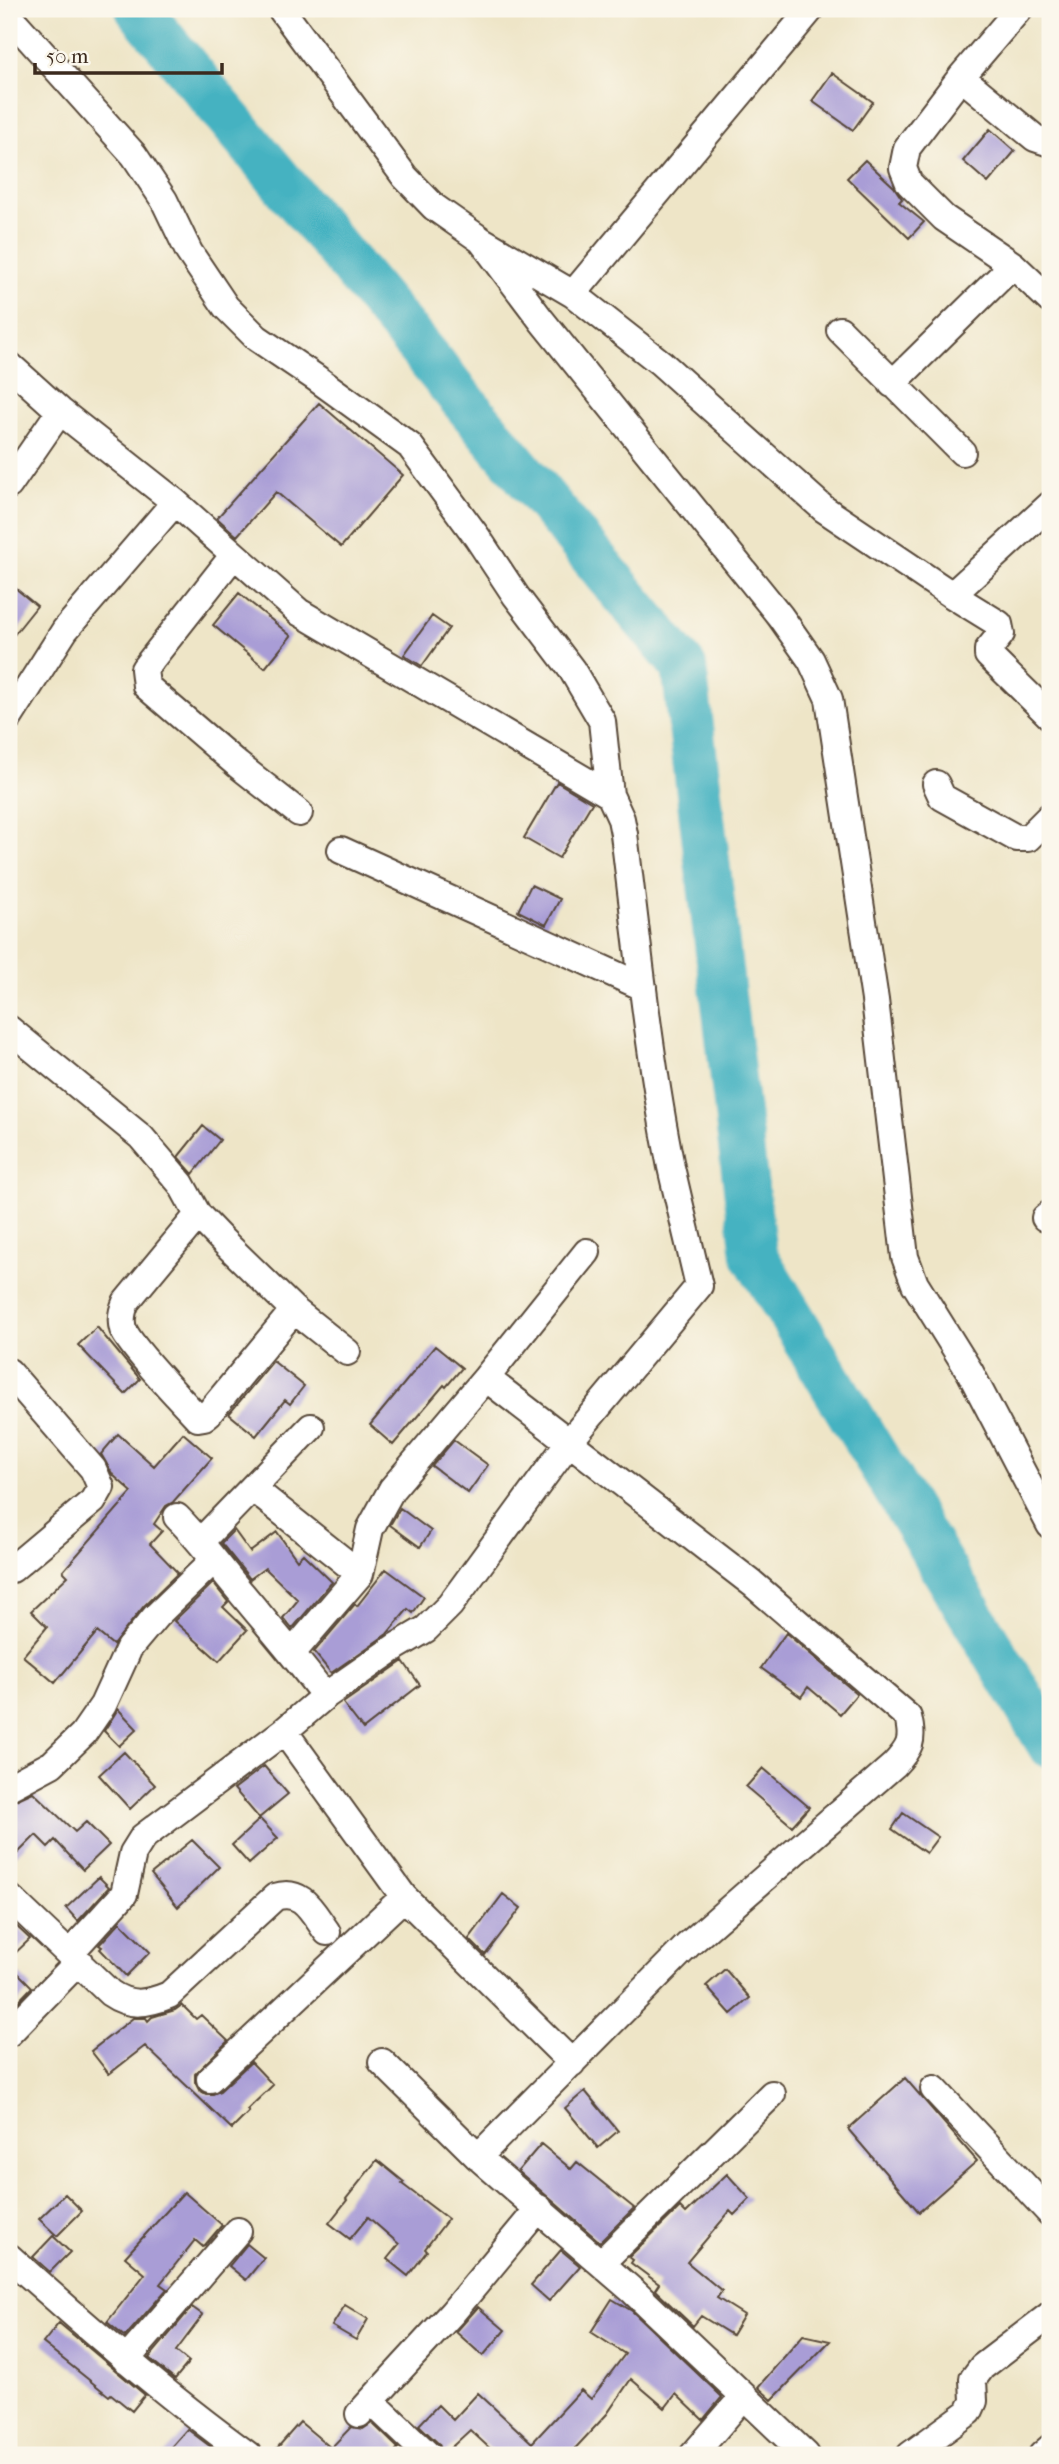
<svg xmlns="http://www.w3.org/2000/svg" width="1059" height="2464" font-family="'IM FELL French Canon',serif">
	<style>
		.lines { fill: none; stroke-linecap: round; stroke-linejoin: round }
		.river { stroke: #45b2c1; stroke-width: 46 }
		.building { fill: #a99dd6 }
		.street-casing { stroke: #564637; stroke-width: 30 }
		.street { stroke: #fff; stroke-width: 26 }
	</style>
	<rect width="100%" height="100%" fill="#fbf7ec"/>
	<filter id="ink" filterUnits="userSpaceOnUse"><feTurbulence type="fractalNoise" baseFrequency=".0143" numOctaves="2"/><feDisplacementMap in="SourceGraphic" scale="14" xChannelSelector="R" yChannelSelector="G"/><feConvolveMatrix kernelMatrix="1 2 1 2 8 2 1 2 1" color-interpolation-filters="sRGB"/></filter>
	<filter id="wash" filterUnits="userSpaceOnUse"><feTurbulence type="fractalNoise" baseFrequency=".00686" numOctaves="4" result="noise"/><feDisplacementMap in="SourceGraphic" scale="28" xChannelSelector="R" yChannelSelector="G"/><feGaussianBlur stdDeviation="1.57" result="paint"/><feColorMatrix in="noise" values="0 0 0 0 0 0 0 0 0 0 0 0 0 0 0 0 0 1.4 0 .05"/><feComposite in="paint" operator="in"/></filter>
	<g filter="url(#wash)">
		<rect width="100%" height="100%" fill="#eee5c7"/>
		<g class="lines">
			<path class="river" d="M138,9L684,667L754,1255L1050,1745"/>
		</g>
		<g id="blocks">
			<path class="building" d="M832,73L873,102L853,130L812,101Z
				M990,129L1015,151L988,183L963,161Z
				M865,160L894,187L902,199L899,202L924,222L909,238L847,178Z
				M319,403L403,475L341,547L276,492L237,536L217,518Z
				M9,583L37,606L9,641Z
				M239,593L291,636L265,668L213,625Z
				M432,616L449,628L422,666L404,655Z
				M557,782L592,803L559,858L524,838Z
				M531,885L560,899L546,925L518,911Z
				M203,1126L220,1140L193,1174L178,1157Z
				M97,1327L140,1379L125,1394L78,1345Z
				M435,1346L462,1368L446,1387L444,1385L393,1445L370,1425Z
				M273,1361L304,1386L290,1404L285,1400L256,1436L229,1414Z
				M183,1433L212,1458L173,1502L166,1506L154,1524L162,1531L150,1544L178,1573L144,1606L113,1645L97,1632L55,1683L23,1656L47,1627L31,1611L68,1576L63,1571L132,1492L113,1475L101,1454L118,1434L154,1466Z
				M454,1440L488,1465L468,1493L432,1466Z
				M400,1508L431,1531L420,1547L390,1525Z
				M234,1530L250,1552L277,1532L297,1560L303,1554L332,1582L292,1629L283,1618L298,1600L265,1568L250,1579L221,1543Z
				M386,1569L424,1597L413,1613L408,1609L387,1634L331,1673L314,1652L355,1604L357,1606Z
				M213,1583L228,1602L223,1607L247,1630L219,1661L174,1621Z
				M786,1633L857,1694L840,1714L808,1687L801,1697L761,1668Z
				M403,1661L420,1685L363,1729L343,1703Z
				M118,1709L137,1729L119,1746L104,1731Z
				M124,1752L155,1785L130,1809L99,1775Z
				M264,1766L288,1794L259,1818L234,1789Z
				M763,1768L809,1807L792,1826L746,1787Z
				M33,1792L75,1832L86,1822L109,1845L83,1870L55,1840L48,1847L36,1835L9,1862V1803Z
				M903,1813L938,1837L926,1853L892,1829Z
				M260,1819L278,1838L249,1864L232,1845Z
				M192,1840L219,1867L178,1907L151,1874Z
				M99,1877L109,1887L78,1921L66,1908Z
				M503,1894L521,1908L485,1955L469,1939Z
				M120,1922L150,1952L126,1976L100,1949L102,1947L99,1945Z
				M15,1925L30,1939L9,1959V1931Z
				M9,1964L32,1987L9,2011Z
				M725,1969L750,1998L731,2014L706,1986Z
				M182,2005L196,2019L201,2015L228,2041L195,2074V2082L199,2090L206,2094H213L220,2091L251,2062L273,2085L247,2110L249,2112L232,2129L145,2046L109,2074L91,2051L133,2018H146L148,2021L152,2017L175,2010Z
				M905,2078L977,2161L919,2212L848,2129Z
				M585,2091L618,2131L598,2148L565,2108Z
				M541,2144L571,2169L577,2162L634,2208L600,2242L518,2171Z
				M377,2160L404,2182L402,2184L448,2219L425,2249L427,2251L408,2276L387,2259L399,2244L368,2217L350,2239L329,2223L347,2200L346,2199Z
				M727,2174L750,2199L734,2215L730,2211L687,2262L722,2291L717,2298L744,2315L732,2335L701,2316L693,2326L655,2290L659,2284L631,2263L633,2260L629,2257L680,2207L686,2213Z
				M184,2192L222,2225L205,2245L202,2246L195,2240L160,2284L167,2289L125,2337L107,2322L145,2274L125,2257Z
				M65,2194L82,2211L57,2236L39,2219Z
				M53,2236L70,2252L50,2272L33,2257Z
				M247,2244L264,2258L246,2280L229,2266Z
				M561,2250L580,2266L549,2301L531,2285Z
				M612,2299L632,2311L722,2397L703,2420L676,2394L665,2408L631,2379L607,2414L569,2455H497L470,2430L443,2455L439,2444L419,2425L438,2405L453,2420L478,2393L532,2443L581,2390L591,2399L625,2354L591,2332Z
				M345,2305L368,2319L356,2340L332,2326Z
				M192,2307L203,2315L176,2351L189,2362L175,2379L149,2358Z
				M478,2307L505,2330L483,2356L456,2332Z
				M59,2323L145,2395L132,2411L111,2394L109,2396L43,2343Z
				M803,2335L830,2341L772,2400L758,2387Z
				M300,2422L331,2448L351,2427L363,2429L372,2423L398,2448L392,2455H271Z
				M187,2429L207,2444L222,2455H164Z"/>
		</g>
	</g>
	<g filter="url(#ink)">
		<use href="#blocks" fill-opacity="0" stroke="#564637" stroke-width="2"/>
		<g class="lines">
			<defs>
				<path id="street" d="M281,9L405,177L434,207L481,240L573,294L661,363L824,509L952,595
					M1019,9L961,77L907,148L903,168L909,183L944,218L1013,265L1050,300
					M9,16L134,155L164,200L189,252L226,307L257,338L316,378L410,446L477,537L516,596L572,670L602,721L610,795
					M961,77L1035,138L1050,143
					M481,240L542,321L780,616L811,660L829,699L875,1000L905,1257L915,1284L970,1372L1050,1525
					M573,294L811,9
					M840,330L962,452
					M9,365L60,411L175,502L299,612L610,795L621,819L624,834C638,945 649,1057 671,1167C680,1207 690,1247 699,1286L569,1442L450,1605L426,1629L397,1646L325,1696L284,1731L143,1837L133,1853L124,1894L70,1953
					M892,384L1013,265
					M9,485L60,411
					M1050,505L952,595L999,624L1001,634L988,650V655L1050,716
					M233,556L144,669L146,686L238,765L299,813
					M9,718L65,630L175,502
					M936,784L942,797L1016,838H1028L1050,816
					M341,850L643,987
					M9,1029L141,1137L181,1184L198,1215L221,1239L294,1310L347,1352
					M198,1215L126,1302C122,1311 120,1319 123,1329C131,1348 181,1400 198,1418L204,1417L209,1413L294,1310
					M1045,1218L1050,1214
					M9,1372L93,1469L101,1487L93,1501L12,1569
					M252,1488L360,1574
					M177,1517C201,1541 221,1569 243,1595C271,1629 299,1661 325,1696
					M201,1541L311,1427
					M293,1652L360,1574L370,1529L392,1489L486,1378L587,1252
					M284,1731L404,1897L572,2063
					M9,1787L52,1764L83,1734L103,1705L129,1648L156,1616L214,1560
					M9,1897L110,1993C130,2007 147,2004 169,1995L275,1897C303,1888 312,1912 327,1932
					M9,2033L79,1961
					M382,2062L478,2157L634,2292L806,2455
					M210,2079L404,1897
					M934,2089L1050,2213
					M478,2157L688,1945L894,1765C910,1748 914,1741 908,1717L753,1584L486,1378
					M9,2257C86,2326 164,2394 248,2455
					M601,2263L772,2094
					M126,2360L238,2231
					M371,2401L428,2455
					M359,2414L452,2313L539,2208
					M693,2455L744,2396
					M910,2455L969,2412L974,2401L973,2379L982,2367L1050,2315
					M1042,2455L1050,2448"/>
			</defs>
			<use href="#street" class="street-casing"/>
			<use href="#street" class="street"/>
		</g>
	</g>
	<rect width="1059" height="2464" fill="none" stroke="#fbf7ec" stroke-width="35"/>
	<path d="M35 63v10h187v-10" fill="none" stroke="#3b2a1e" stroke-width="3.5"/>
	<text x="46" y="63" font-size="21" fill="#3b2a1e" stroke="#fbf7ec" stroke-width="5" paint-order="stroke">50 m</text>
</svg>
